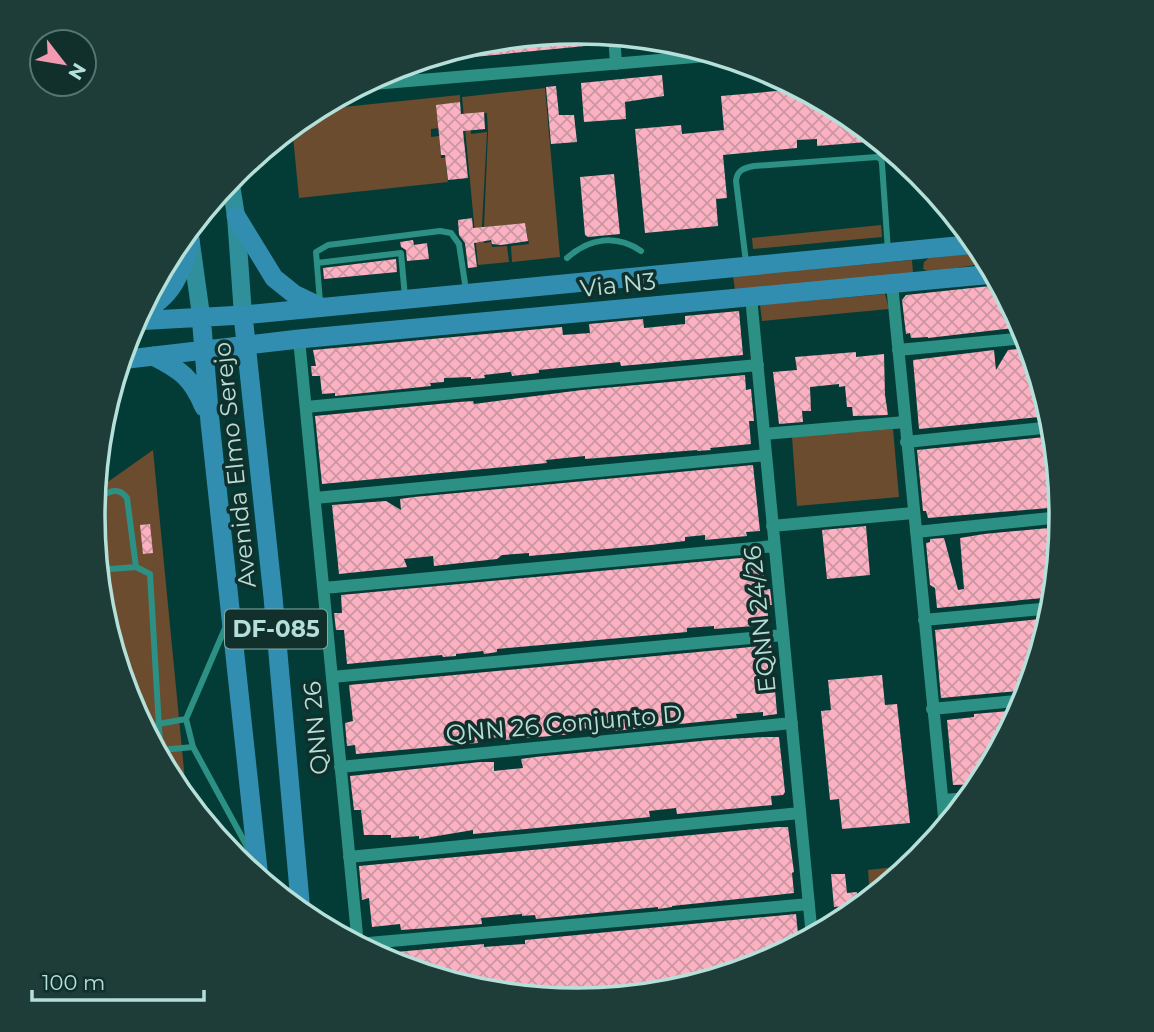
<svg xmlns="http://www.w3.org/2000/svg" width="1154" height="1032" font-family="Montserrat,sans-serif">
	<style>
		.grass { fill: #6b4c2e }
		.building { fill: url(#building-cross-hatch) }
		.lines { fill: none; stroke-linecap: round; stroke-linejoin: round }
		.lane { stroke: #2d9085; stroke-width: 6 }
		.street { stroke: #2d9085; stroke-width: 12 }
		.secondary { stroke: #2f8f9a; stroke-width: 18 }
		.primary { stroke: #328eb0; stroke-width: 19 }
		.labels { text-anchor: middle; stroke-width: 7; stroke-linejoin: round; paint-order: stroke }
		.shield { fill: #112f2b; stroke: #84aba5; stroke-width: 2 }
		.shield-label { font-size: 23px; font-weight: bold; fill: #b5e0d9 }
		.street-label { font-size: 24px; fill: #b5e0d9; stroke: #112f2b }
		.rim { fill: none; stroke: #b5e0d9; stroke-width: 3.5 }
	</style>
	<defs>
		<pattern id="building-cross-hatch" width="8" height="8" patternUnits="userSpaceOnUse" patternTransform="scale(1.75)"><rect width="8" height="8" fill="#fcb1c2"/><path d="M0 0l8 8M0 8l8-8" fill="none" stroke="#ca96a2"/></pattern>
	</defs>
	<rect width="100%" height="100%" fill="#033c36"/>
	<path class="grass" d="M545,88L560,257L512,262L511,246L529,244L525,223L484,227L488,132L487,113L470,115L471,134L487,132L482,226L484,243L491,242L492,247L507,246L509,262L478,265L462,97Z
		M460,95V104L437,107L439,128L431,129V137L439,136L441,158L465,156L466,164L446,167L448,182L299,198L292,126L314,110Z
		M881,225L882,237L753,249L752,238Z
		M983,252L989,263L930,272L923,269L924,262L929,258Z
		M912,260L913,273L735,290L733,276Z
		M885,294L889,309L762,321L760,305Z
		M893,429L899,497L797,506L792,437Z
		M153,450L187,801L174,785L129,701L102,610L93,516L95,491Z
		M912,865L870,899L868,870Z"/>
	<path class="building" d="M577,32L605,34L606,44L432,61L431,56L483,41Z
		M662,75L664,96L625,102L626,119L584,122L581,83Z
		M556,86L559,115H574L577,142L551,144L546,87Z
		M800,89L847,113L880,141L817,146V139L797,140V148L723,155L727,198L716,199L718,226L645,233L635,129L681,125L682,134L724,130L721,96Z
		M460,102L461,114L484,112L485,129L463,131L468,178L448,180L445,155H441L436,105Z
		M614,174L620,234L588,237L585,235L580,177Z
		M472,218L473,228L525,223L528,241L501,245L492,244L491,240L474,243L477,267L468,268L465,243L459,235L458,220Z
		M413,240L414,245L427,243L429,259L407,261L406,250L401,247L400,242Z
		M396,259L397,272L324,279L323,268Z
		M1000,285L1023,327L928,338V337L911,338L910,333L906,334L902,300L906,295Z
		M739,311L743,355L621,366L620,362L539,370V373L512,376L511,372L484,375L485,378L471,379V377L444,378V382L430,383L431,386L335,396V393L322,394L320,376H312L311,366H316L313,350L562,327L563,335L590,333L589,324L643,319L644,328L685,324V316Z
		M1030,348L1038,373L1039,386H1041L1050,416L919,429L913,360L994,350L996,370L1008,350Z
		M856,352V357L884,354L885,395L888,415L853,416L852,407H847L845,386L839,387V384L810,387L811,411H802L803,422L779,424L773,372L797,370L795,357Z
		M745,375L746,390L751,389L754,421H749L751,444L710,448L711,450L697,451V450L585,459V456L546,460L547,463L322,484L315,416L459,402L473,401L474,404L582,390Z
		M1054,436L1061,507L928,518L926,511H923L917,450Z
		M753,465L760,531L746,532L747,536L705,540V535L685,537V541L651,545L529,556V553L502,555L497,559L434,566L433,556L404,559L407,567L339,574L332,505L386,501L401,510L400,499L414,497Z
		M150,524L153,553L143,554L140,525Z
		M866,526L870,575L827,579L822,530Z
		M1060,527L1054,597L937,608L935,588L930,585L926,543L930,542V539L944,538L958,590L964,589L960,538L984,534Z
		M762,556L765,587V589H770L772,605H767L769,625L714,629V626L687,628V632L497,649V652L484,654L483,651L456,654V656L443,657L442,655L347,664L344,630H336L334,613H342L341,595Z
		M1050,618L1028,690L941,698L935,630Z
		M771,645L773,670L759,672L760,690L775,689L777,714L763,716V712L736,714L737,718L614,731V726L600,727L572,730L573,734L505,740L504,737L477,739L478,743L356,754L355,745L347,746L345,723L353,721L349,685Z
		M882,675L885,705L897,704L910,823L842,829L839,799L830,800L821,711L831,710L828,680Z
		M1020,710L980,784L953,785L947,720L974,717V714Z
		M766,737H779L785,792L783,795L771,796L772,805L677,814L676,808L649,811L650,817L473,834V830L419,839V836L391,838V835H364L361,810H354L350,776L480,762H494V771L523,768L521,759L535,757L711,740Z
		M778,827H788L794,872L792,873L794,893L672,906V907L658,909V907L536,919L535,915L522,916V914L481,918L482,924L401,930L400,924L372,927L369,898L362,900L359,866Z
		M831,874H845L847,893L857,892L858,905L834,907Z
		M796,914L799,944L762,964L671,991L577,1000L482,991L391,963L374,954L484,944V947L510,945L525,944V940Z"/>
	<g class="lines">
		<path class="lane" d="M567,258C589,238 616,234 641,251
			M746,262L736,181C737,170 744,168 754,166L877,157L881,159L882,164L888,251
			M317,263L401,253L405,297
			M320,302L316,252L328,245L440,231L451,233L459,244L466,290
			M94,501C105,494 117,484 127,498L136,567
			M98,570L136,567L150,574L161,761
			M226,626L186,719L193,747L249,850
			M158,724L186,719
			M161,750L193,747
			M811,926H833"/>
		<path class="street" d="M614,35L616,64
			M361,85L718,55
			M892,284L945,827
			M751,297L812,937
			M299,339L358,945
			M898,350L1027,338
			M306,407L758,365
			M764,434L905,422
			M906,442L1053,427
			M315,498L766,455
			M772,526L913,513
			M916,532L1061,517
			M324,588L774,546
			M924,620L1052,608
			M332,677L783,635
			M932,709L1025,700
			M340,767L792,723
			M944,800L969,798
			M349,857L800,813
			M357,944L809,904"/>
		<path class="secondary" d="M230,179L236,216L243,315
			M189,229L201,315"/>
		<path class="primary" d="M236,216L274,278L294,294L319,306
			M140,312C172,299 182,272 190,241
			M201,315L210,422L259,879
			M243,315L273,597L301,913
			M134,321L243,315L977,244
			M153,356C181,370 192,378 204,407
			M120,360L299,339L994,274"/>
	</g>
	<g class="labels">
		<rect class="shield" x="225" y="609.5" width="102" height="39" rx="5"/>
		<g class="shield-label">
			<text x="276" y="637">DF-085</text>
		</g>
		<g class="street-label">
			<text transform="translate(618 285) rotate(-6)" y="8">Via N3</text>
			<text transform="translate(235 465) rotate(-96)" y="8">Avenida Elmo Serejo</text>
			<text transform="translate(760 619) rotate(-96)" y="8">EQNN 24/26</text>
			<text transform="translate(564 724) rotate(-5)" y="8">QNN 26 Conjunto D</text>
			<text transform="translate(316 728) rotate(-95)" y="8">QNN 26</text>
		</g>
	</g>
	<path d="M0 0H1154V1032H0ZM105 516a472 472 0 1 1 944 0a472 472 0 1 1-944 0Z" fill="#1e3d39" fill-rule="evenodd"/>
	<path class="rim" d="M105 516a472 472 0 1 1 944 0a472 472 0 1 1-944 0Z"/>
	<g transform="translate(63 63) rotate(121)"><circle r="33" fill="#112f2b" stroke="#537671" stroke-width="2"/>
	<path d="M0-5L12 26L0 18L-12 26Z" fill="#f29aaf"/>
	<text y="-10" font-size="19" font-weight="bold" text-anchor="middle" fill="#b5e0d9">N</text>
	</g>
	<path d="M32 990v10h172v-10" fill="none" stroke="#b5e0d9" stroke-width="3.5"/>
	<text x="42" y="990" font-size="21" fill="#b5e0d9" stroke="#112f2b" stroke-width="5" paint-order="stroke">100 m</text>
</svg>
